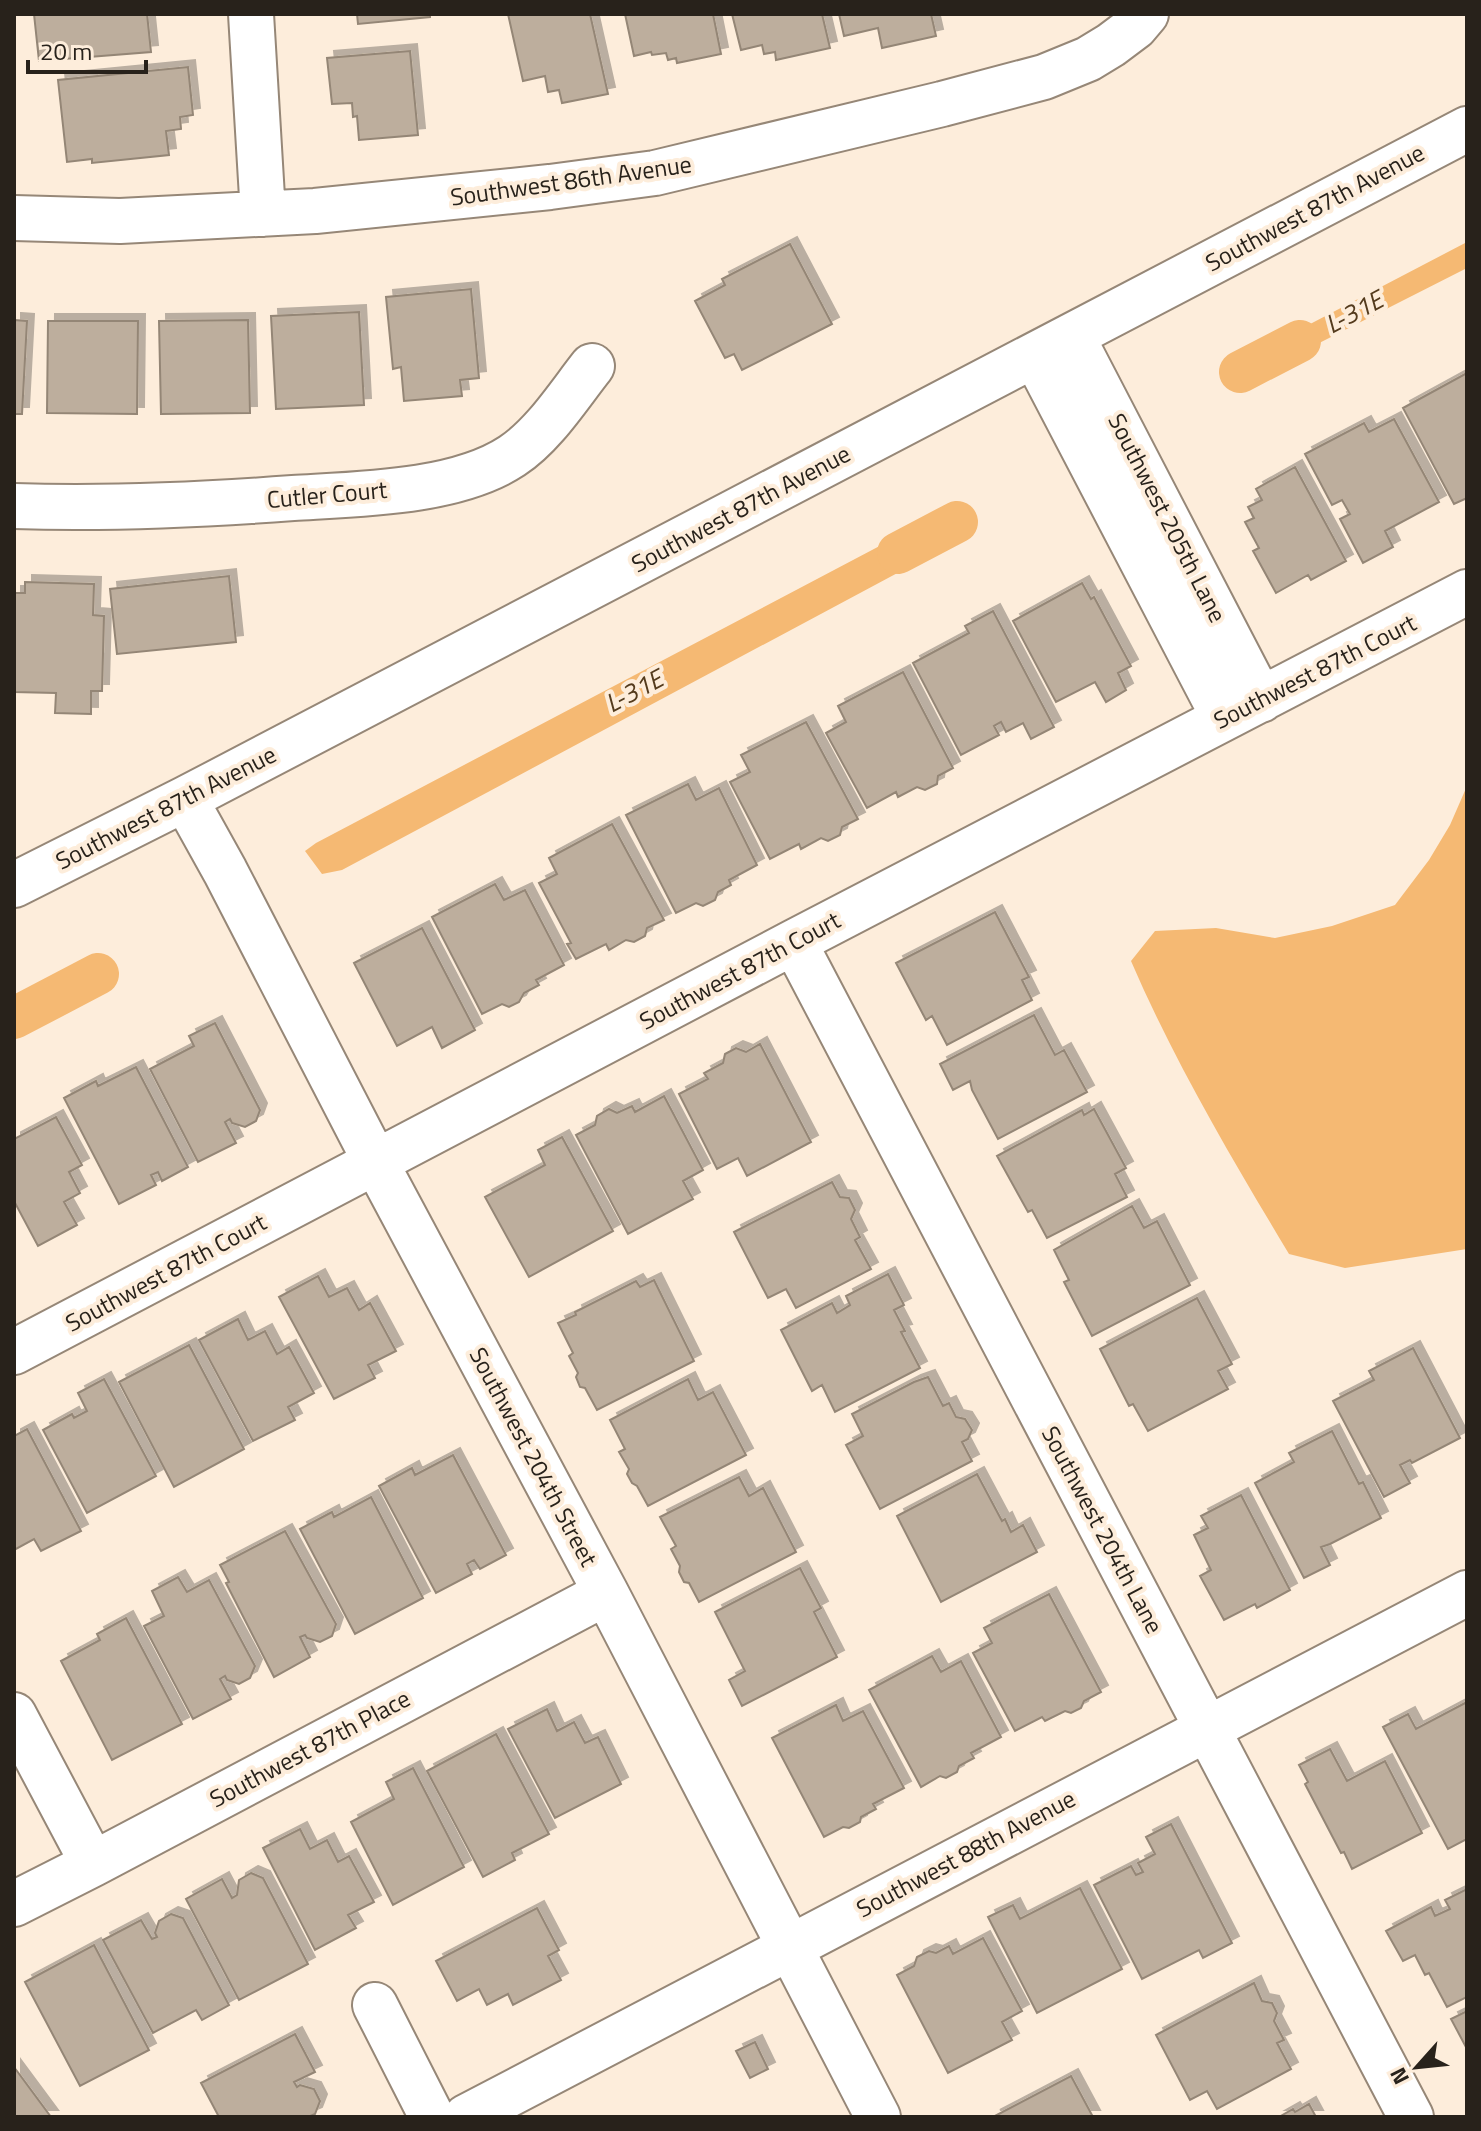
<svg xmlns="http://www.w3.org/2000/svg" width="1481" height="2131" font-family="'Titillium Web',sans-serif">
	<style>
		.water { fill: #f5b973 }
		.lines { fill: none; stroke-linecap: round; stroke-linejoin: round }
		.canal { stroke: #f5b973; stroke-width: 42 }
		.building { fill: #bdae9d; stroke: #948676; stroke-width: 2; filter: url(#shadow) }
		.minor-casing { stroke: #968777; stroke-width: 48 }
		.minor { stroke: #fff; stroke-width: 44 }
		.labels { text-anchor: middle; stroke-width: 8; stroke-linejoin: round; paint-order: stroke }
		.street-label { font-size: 24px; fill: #28221b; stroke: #fdeddb }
		.water-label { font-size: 26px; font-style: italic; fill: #543b1d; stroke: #fdeddb }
	</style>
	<defs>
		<filter id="shadow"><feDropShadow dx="7" dy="-7" stdDeviation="0" flood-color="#0004"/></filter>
	</defs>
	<rect width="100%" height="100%" fill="#fdeddb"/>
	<path class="water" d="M1467,242V268L1256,375L1245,358Z
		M943,515L954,537L946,547L342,870L322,874L305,851L316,843L927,521Z
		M1467,786V1249L1345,1268L1289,1254C1232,1159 1175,1063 1131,961L1155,931L1216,928L1275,938L1332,926L1395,905L1429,860L1450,825Z"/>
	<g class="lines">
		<path class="canal" d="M1240,372L1300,341
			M898,553L957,522
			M14,1018L98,974"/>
	</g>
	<path class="building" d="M34,14H147L151,52L39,61Z
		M357,14H430V17L358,24Z
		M508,14H590L608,94L562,103L559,90L548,92L545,76L523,81Z
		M625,14H713L721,54L677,63L676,58L668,60L666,53L652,55L651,52L634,56Z
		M732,14H822L830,48L776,60L775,52L764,54L762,45L741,50Z
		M839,14H931L936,36L882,48L878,28L844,36Z
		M410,51L418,135L359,140L357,116L353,117L352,103L332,104L327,58Z
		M188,67L193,115L180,117L181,129L166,131L169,155L92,163V159L67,162L58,80Z
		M790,244L832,324L742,370L734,354L725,358L695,301L725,285L722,279Z
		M471,289L479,378L460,380L462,396L404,401L401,367L393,369L386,297Z
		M359,312L364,405L276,409L271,316Z
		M14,320L27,321L22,414H14Z
		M248,320L250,413L161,414L159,321Z
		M48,321H138L137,414L47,413Z
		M1467,373V498L1454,504L1403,408Z
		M1394,419L1439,502L1385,531L1393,547L1363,563L1340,519L1350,514L1342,500L1332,505L1305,454L1364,423L1369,432Z
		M1295,467L1346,561L1311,580L1308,575L1276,593L1253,551L1259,548L1245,522L1254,518L1248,507L1262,500L1256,489Z
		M229,576L236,642L117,654L110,589Z
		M25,582L94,584L93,615L104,616L102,691H91V714L55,713L56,693L14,692V593H25Z
		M1082,583L1091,599L1094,597L1131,666L1118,673L1126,690L1106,702L1095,682L1056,702L1013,621Z
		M993,611L1054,727L1031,739L1023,723L1006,732L1001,722L994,726L999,735L961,755L913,663L969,633L965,626Z
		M903,672L953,768L938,776L937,784L925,790L917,787L898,797L896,792L867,808L826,733L846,722L838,706Z
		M806,722L858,819L842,827L840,835L828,841L821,838L801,849L799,844L770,859L730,782L750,772L741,755Z
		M688,784L696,800L719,788L757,865L729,880L731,885L718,892L715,900L703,906L696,903L676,913L626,815Z
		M612,824L664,920L647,928L645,936L634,942L626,940L609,950L606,944L576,959L567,944L571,943L539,883L557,874L549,858Z
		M495,884L504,900L525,890L564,965L536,980L539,985L524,993L519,1002L509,1007L502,1004L482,1014L432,917Z
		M995,912L1029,977L1022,980L1032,1000L947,1045L932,1016L926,1020L896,963Z
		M422,928L475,1030L442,1048L432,1027L397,1046L354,963Z
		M1034,1015L1055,1055L1064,1050L1087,1092L998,1139L972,1090L970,1081L953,1090L940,1064Z
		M215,1023L260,1110L256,1121L245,1127L232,1123L230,1119L225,1122L236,1143L198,1162L150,1069L194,1046L189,1036Z
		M760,1044L811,1142L747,1176L738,1158L717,1169L679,1094L708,1079L704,1073L723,1063L725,1054L736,1048L746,1052Z
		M136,1067L188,1167L162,1181L158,1172L151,1175L156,1185L119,1204L64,1098L96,1081L98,1086Z
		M664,1096L703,1170L683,1181L693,1199L628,1234L576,1135L595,1125L597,1116L609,1109L617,1113L632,1106L635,1112Z
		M1094,1109L1126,1168L1115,1174L1127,1197L1047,1238L1032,1210L1028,1212L997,1156L1082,1110L1084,1115Z
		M56,1117L82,1165L69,1172L80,1193L64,1202L77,1225L38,1246L14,1201V1139Z
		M562,1137L613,1231L529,1277L485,1197L545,1165L538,1150Z
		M832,1182L840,1197L849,1198L855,1210L851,1219L860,1237L855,1240L871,1269L796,1308L786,1289L768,1298L734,1232Z
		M1132,1206L1144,1228L1157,1221L1190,1285L1092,1336L1064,1282L1069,1280L1054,1250Z
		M888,1274L904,1305L894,1310L905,1331L901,1332L920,1368L835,1412L822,1385L812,1391L781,1330L832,1303L837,1313L850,1305L846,1296Z
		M318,1276L329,1297L347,1288L359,1310L370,1303L396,1351L368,1365L375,1378L334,1399L279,1297Z
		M654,1280L694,1361L597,1410L585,1388L580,1387L576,1377L578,1373L569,1356L573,1353L558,1323L576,1315L575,1312L636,1281L640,1287Z
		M1197,1298L1232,1364L1218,1371L1228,1389L1148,1431L1133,1404L1129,1406L1100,1349Z
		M238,1319L248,1340L265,1331L277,1354L289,1347L314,1393L288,1407L295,1420L253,1441L199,1340Z
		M189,1345L244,1449L174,1487L119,1382Z
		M1413,1348L1460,1438L1412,1463L1410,1460L1400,1465L1410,1483L1384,1497L1333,1401L1374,1380L1369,1371Z
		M928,1377L943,1406L949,1403L956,1417L965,1419L972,1430L968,1439L962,1442L972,1461L880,1509L846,1445L863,1436L852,1414L914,1382Z
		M104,1379L156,1476L87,1513L43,1430L72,1414L74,1418L87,1411L78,1393Z
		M688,1379L698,1400L713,1392L746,1455L648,1506L637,1486L632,1483L627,1474L629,1469L619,1452L625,1449L610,1420Z
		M27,1429L81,1531L41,1551L34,1539L14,1550V1436Z
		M1332,1431L1359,1484L1363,1482L1381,1518L1330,1544L1321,1547L1330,1565L1304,1578L1255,1483L1294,1462L1289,1453Z
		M453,1455L506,1555L480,1569L474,1560L467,1564L472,1574L436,1593L379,1486L412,1468L415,1475Z
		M977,1474L1002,1521L1005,1519L1011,1532L1023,1525L1037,1552L941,1602L897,1516Z
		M739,1477L749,1496L763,1488L796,1552L699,1602L689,1583L684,1582L679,1572L680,1566L671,1549L676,1546L660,1517Z
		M1241,1495L1290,1590L1257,1608L1255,1604L1224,1620L1200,1576L1211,1570L1194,1535L1208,1528L1201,1516Z
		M371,1497L423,1598L355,1634L300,1529L332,1512L334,1517Z
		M285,1531L336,1624L332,1636L320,1642L307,1638L305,1635L300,1637L310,1657L274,1677L226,1583L229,1582L220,1565Z
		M800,1568L821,1608L814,1612L837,1657L742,1706L729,1680L745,1671L715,1612Z
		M178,1577L187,1592L209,1580L255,1666L250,1678L239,1684L227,1680L225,1676L220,1679L231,1699L193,1719L144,1626L164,1616L152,1591Z
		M1049,1594L1101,1692L1084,1701L1081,1708L1071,1713L1065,1711L1045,1721L1042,1717L1015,1731L973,1653L992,1643L984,1628Z
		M126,1618L182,1724L112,1760L61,1661L100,1640L97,1634Z
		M932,1656L941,1672L961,1661L1001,1737L971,1753L974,1758L959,1766L957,1772L946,1778L940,1776L921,1787L869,1690Z
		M1467,1702V1839L1448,1849L1383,1727L1408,1714L1416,1729Z
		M836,1705L843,1721L863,1711L904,1788L873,1804L876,1809L861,1817L860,1822L849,1828L843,1827L824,1837L772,1738Z
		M547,1709L557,1731L574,1722L585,1743L598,1737L621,1784L555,1818L508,1729Z
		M496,1734L549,1834L512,1853L515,1860L483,1877L427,1771Z
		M1330,1749L1347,1781L1385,1761L1422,1833L1352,1869L1344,1852L1341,1853L1305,1784L1308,1782L1299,1765Z
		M413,1768L464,1867L393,1905L351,1822L394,1799L386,1782Z
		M1171,1824L1232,1943L1203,1958L1199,1950L1142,1979L1094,1885L1131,1866L1136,1875L1143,1872L1138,1863L1155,1854L1146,1837Z
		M300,1829L310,1849L327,1840L338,1862L349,1856L374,1902L348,1915L356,1928L315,1950L263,1848Z
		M251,1873L263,1878L308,1964L239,2000L186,1899L222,1879L232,1898L237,1895L239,1880Z
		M1080,1888L1122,1969L1037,2013L988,1917L1013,1905L1020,1919Z
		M1467,1889V1997L1447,2007L1429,1973L1425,1975L1415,1955L1403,1961L1386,1931L1431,1907L1435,1916L1450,1909L1445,1900Z
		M537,1908L559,1950L548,1956L561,1980L513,2005L508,1994L487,2005L479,1989L457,2001L436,1961Z
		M171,1914L183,1918L229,2005L202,2020L196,2010L153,2033L103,1940L141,1920L152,1939L157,1937L155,1933L159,1921Z
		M983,1938L1022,2011L1002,2022L1012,2040L948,2073L897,1975L914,1966L917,1957L929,1951L936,1953L949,1946L953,1954Z
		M94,1945L149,2050L80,2086L25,1982Z
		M1254,1983L1262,2001L1272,2003L1277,2013L1274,2021L1284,2040L1277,2043L1291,2069L1217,2109L1207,2091L1190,2100L1156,2035Z
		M1467,2011V2049L1451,2019Z
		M295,2034L315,2072L294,2082L297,2087L300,2085L314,2089L320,2101L315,2114L308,2117H219L201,2083Z
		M755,2042L768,2069L750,2078L736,2051Z
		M14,2067L51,2117H14Z
		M1071,2076L1093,2117H993Z
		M1309,2104L1316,2117H1279L1293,2109L1295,2112Z"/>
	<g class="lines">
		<defs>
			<path id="minor" d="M251,14L263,214
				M14,218L120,221L315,211L550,187L655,173L942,104L1044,77L1088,59L1111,45L1135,27L1146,14
				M1072,336L1261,700
				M1035,356L1224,718
				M14,506C107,509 200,505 293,498C359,494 456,493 512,456C544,435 569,395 592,366
				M185,799L225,871L376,1163L606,1593L878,2117
				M14,885L185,799L1467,129
				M794,942L1411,2117
				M14,1352L794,942L1467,592
				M14,1715L93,1864
				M14,1904L93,1864L606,1593
				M375,2005L432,2117
				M466,2117L1467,1593"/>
		</defs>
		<use href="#minor" class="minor-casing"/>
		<use href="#minor" class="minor"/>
	</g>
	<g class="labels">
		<g class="street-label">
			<text transform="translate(571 181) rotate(-8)" y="8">Southwest 86th Avenue</text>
			<text transform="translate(1315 208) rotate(-28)" y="8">Southwest 87th Avenue</text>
			<text transform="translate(327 495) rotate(-5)" y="8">Cutler Court</text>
			<text transform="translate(741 509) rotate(-28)" y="8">Southwest 87th Avenue</text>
			<text transform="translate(1167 518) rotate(63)" y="8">Southwest 205th Lane</text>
			<text transform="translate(1315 672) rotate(-27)" y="8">Southwest 87th Court</text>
			<text transform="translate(166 808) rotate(-27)" y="8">Southwest 87th Avenue</text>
			<text transform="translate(740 971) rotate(-28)" y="8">Southwest 87th Court</text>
			<text transform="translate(166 1273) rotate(-28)" y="8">Southwest 87th Court</text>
			<text transform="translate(533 1457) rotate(62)" y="8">Southwest 204th Street</text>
			<text transform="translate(1102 1530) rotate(62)" y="8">Southwest 204th Lane</text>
			<text transform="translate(310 1749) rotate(-28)" y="8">Southwest 87th Place</text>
			<text transform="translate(966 1854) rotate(-28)" y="8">Southwest 88th Avenue</text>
		</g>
		<g class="water-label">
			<text transform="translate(1354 312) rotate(-28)" y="9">L-31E</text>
			<text transform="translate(634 691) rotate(-28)" y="9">L-31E</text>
		</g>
	</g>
	<rect width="1481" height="2131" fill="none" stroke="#28221b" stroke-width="32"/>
	<g transform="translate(1417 2067) rotate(243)" stroke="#fdeddb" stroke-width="6" paint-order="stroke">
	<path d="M0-6L14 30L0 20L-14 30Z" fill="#28221b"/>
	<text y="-12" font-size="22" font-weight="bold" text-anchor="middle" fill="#28221b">N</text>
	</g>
	<path d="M28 60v12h118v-12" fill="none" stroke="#28221b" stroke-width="4"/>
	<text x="40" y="60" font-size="24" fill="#28221b" stroke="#fdeddb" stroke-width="6" paint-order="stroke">20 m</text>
</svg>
